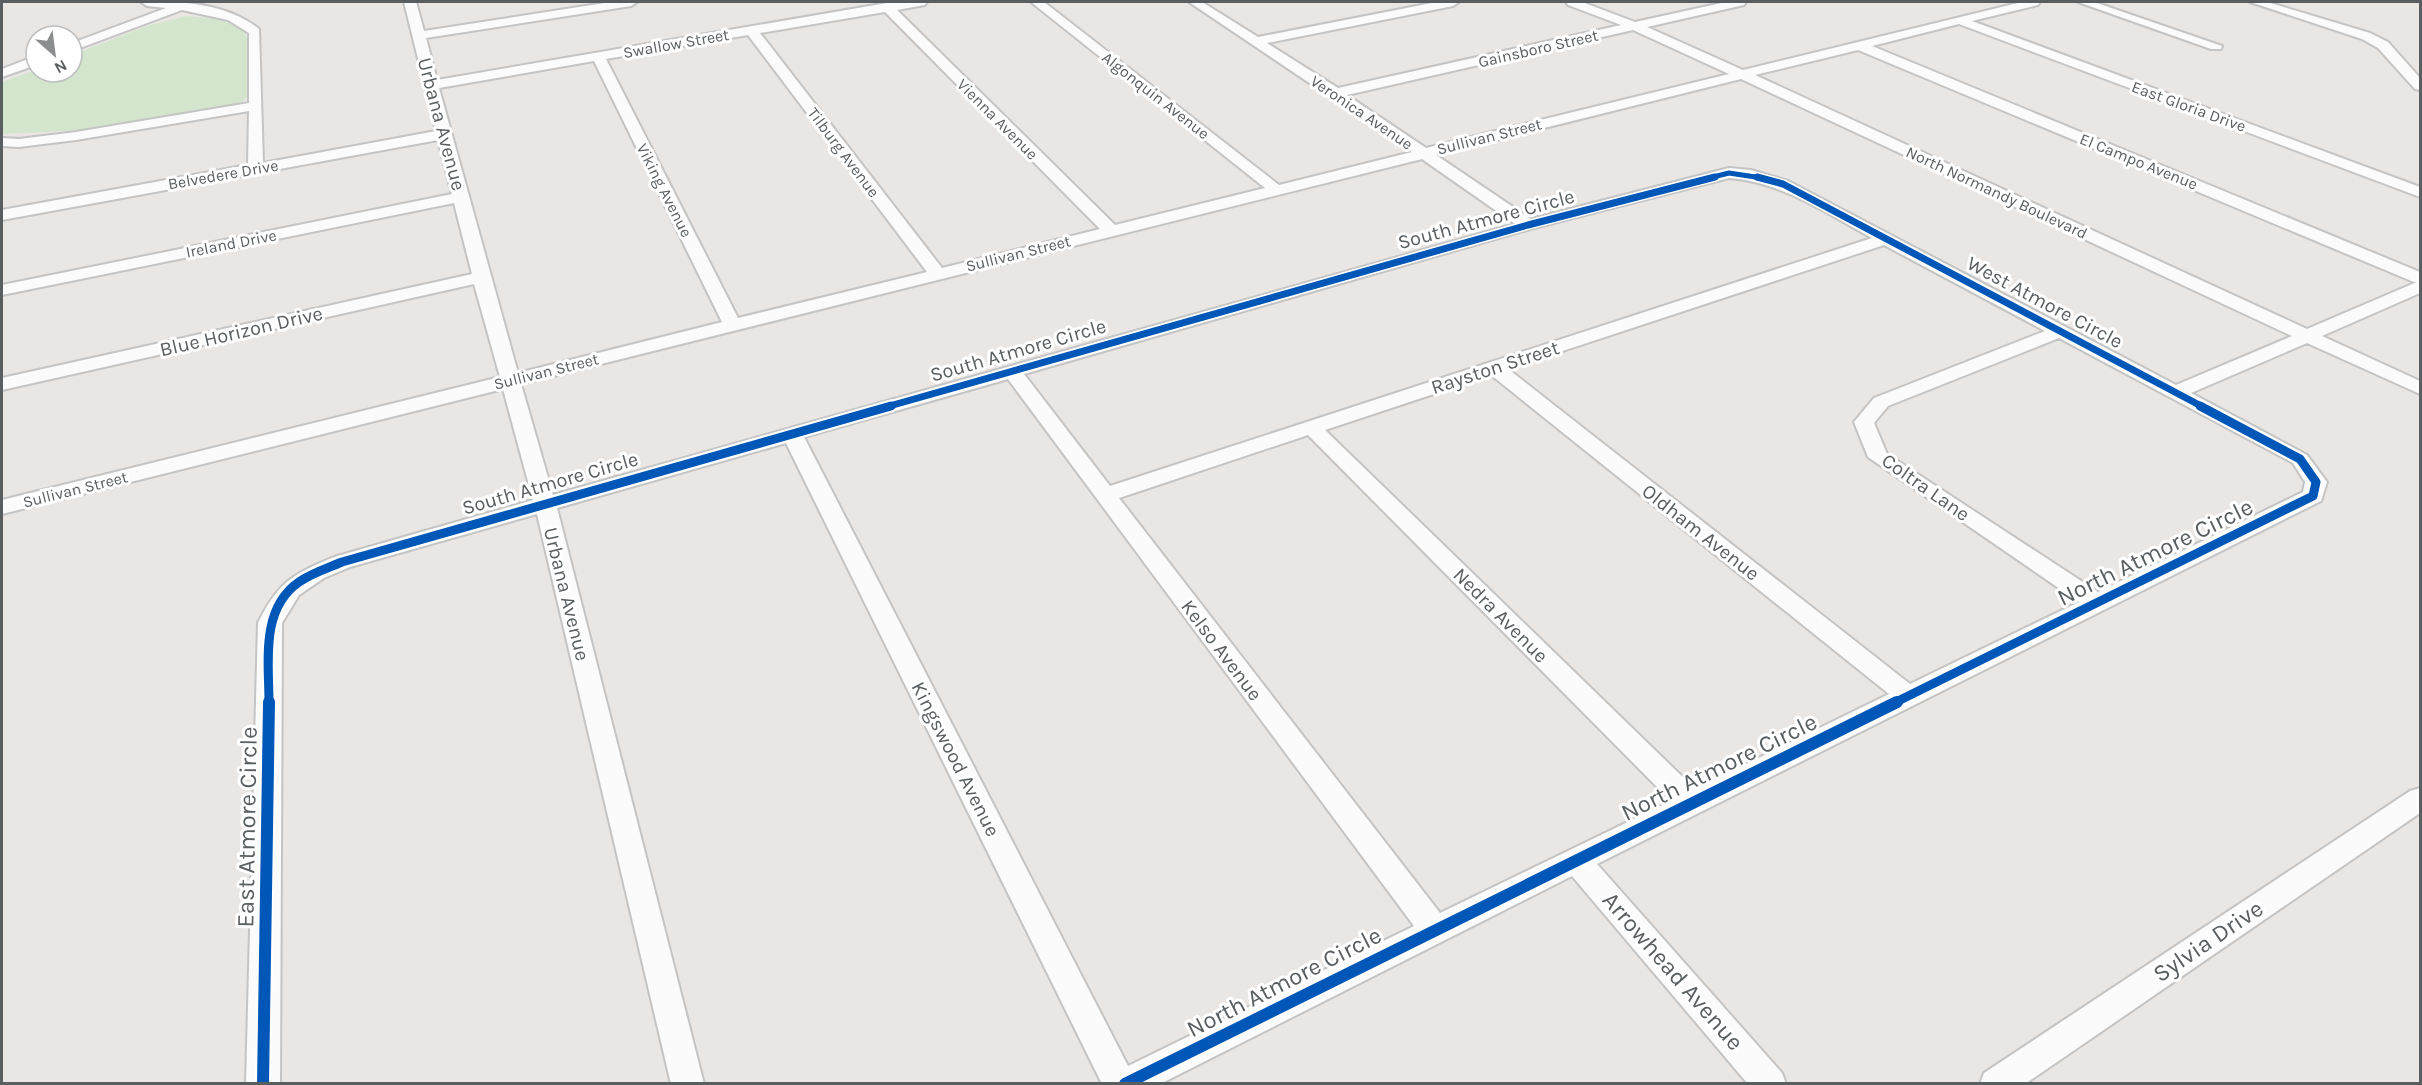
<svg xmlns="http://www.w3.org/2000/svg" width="2422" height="1085" font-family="Karla,sans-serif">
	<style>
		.green { fill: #d3e5cd }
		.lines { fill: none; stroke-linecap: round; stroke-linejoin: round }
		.minor-casing { stroke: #c4c4c4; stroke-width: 4 }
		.minor { fill: #fcfbfb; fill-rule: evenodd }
		.cycleway-far3-casing { stroke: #fff; stroke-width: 8 }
		.cycleway-far2-casing { stroke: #fff; stroke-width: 10 }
		.cycleway-far1-casing { stroke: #fff; stroke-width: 13 }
		.cycleway-casing { stroke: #fff; stroke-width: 16 }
		.cycleway-far3 { stroke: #0057b8; stroke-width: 5 }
		.cycleway-far2 { stroke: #0057b8; stroke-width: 7 }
		.cycleway-far1 { stroke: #0057b8; stroke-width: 9 }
		.cycleway { stroke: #0057b8; stroke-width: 12 }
		.labels { text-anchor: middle; stroke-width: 6; stroke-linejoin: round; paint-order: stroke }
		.far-street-label { font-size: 16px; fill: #595e61; stroke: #fff }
		.street-label { font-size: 20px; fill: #595e61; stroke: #fff }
		.near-street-label { font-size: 24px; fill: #595e61; stroke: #fff }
	</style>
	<rect width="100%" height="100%" fill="#e9e6e3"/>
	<path class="green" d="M187,16L217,19L243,29C253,48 250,73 249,95L241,103L83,130L2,134V82L36,70V72H72V55L147,26Z"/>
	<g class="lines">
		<defs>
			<path id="minor" d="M141,2C180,0 228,4 259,29L263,163L436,131L404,2H416L424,31L611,2H637L631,6L426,38L437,80L887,3L927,2L925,5L897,10L1115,225L1265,188L1031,2H1044L1279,185L1412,152L1189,2H1202L1258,37L1437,2H1459L1453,6L1267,43L1338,88L1621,25L1568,5L1566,2H1582L1635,22L1726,2H1746L1744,5L1647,27L1743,70L2022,2H2040L2038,5L1972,21L2420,187V197L1959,24L1872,46L2420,272V293L2322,336L2420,381V394L2307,343L2191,393L2307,455L2327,482L2321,501L1597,864L1782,1073L1786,1084H1748L1572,876L1160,1084H1102L786,443L557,508L704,1084H671L537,514L350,567L324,578L299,595L282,623L280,1084H246L258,623C278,582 293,574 334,557L533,500L503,389L2,514V500L500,377L474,284L2,390V378L472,274L454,203L2,295V285L452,194L438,140L2,220V210L248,165L249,111L76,140L19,147L2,146V138L19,139L76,132L249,103V33L228,20L182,10L72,51V43L166,8L147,6ZM885,12L1100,229L942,268L760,33ZM1633,30L1729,74L1426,148L1347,95ZM748,35L927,272L738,318L606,59ZM1858,50L2414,282H2417L2307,329L1755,75ZM594,61L722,322L518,373L439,88ZM1741,79L2292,336L2176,385L1788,181L1751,170L1729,168L1531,219L1436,155ZM1422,159L1515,224L553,495L521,384ZM1729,178C1782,182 1826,213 1872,238L1110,486L1024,374L1534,228ZM1884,245L2045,331L1874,398L1854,422L1868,457L2079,602L1910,684L1508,369ZM2059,338L2293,463L2305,482L2303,492L2098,592L1887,454L1874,423L1888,406ZM1491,375L1889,694L1695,789L1325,430ZM1008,379L1414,926L1128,1066L804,437ZM1308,435L1671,801L1440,913L1119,498Z
				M2078,2H2094L2222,46L2221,49H2211Z
				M2250,2H2267L2370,33L2388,42L2420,78V90L2415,89L2378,48L2362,39Z
				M36,56V65L2,77V69Z
				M2420,788V813L2025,1084H1980L1984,1073L2410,791Z"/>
		</defs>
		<use href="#minor" class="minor-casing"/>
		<use href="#minor" class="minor"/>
		<defs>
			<path id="cycleway-far3" d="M1709,178L1729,173L1762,178"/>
			<path id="cycleway-far2" d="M1757,177L1783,184L2203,407
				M886,407L1528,225L1715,177"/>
			<path id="cycleway-far1" d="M269,703C269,662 260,609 299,582C312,573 328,568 342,562L891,406
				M1894,703L2313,496L2316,482L2300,459L2200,406"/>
			<path id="cycleway" d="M263,1084L269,702
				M1125,1084L1897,702"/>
		</defs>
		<use href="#cycleway-far3" class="cycleway-far3-casing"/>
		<use href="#cycleway-far2" class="cycleway-far2-casing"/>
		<use href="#cycleway-far1" class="cycleway-far1-casing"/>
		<use href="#cycleway" class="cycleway-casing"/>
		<use href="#cycleway-far3" class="cycleway-far3"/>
		<use href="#cycleway-far2" class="cycleway-far2"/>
		<use href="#cycleway-far1" class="cycleway-far1"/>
		<use href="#cycleway" class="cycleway"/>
	</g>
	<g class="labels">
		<g class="far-street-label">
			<text transform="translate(676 43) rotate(-10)" y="6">Swallow Street</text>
			<text transform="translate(1538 48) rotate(-13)" y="6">Gainsboro Street</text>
			<text transform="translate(1156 95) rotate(38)" y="6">Algonquin Avenue</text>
			<text transform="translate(2189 106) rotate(20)" y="6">East Gloria Drive</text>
			<text transform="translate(1362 112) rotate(34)" y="6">Veronica Avenue</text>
			<text transform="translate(998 119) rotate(45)" y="6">Vienna Avenue</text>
			<text transform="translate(1489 136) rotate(-14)" y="6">Sullivan Street</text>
			<text transform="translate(844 152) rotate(53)" y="6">Tilburg Avenue</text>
			<text transform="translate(2139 161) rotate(22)" y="6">El Campo Avenue</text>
			<text transform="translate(223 174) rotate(-10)" y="6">Belvedere Drive</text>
			<text transform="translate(665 190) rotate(63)" y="6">Viking Avenue</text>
			<text transform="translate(1997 192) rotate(25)" y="6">North Normandy Boulevard</text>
			<text transform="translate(231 243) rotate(-11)" y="6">Ireland Drive</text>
			<text transform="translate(1018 253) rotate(-14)" y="6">Sullivan Street</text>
			<text transform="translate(546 371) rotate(-14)" y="6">Sullivan Street</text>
			<text transform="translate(75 489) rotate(-14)" y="6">Sullivan Street</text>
		</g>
		<g class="street-label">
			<text transform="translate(442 124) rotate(75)" y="7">Urbana Avenue</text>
			<text transform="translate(1486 219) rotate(-15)" y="7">South Atmore Circle</text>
			<text transform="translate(2045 302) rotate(28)" y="7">West Atmore Circle</text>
			<text transform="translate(241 331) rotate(-13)" y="7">Blue Horizon Drive</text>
			<text transform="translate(1018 350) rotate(-16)" y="7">South Atmore Circle</text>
			<text transform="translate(1495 367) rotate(-18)" y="7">Rayston Street</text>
			<text transform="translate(550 483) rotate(-16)" y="7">South Atmore Circle</text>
			<text transform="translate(1926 487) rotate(35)" y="7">Coltra Lane</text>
			<text transform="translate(1701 532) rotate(38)" y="7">Oldham Avenue</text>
			<text transform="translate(567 594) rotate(76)" y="7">Urbana Avenue</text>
			<text transform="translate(1501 615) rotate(45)" y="7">Nedra Avenue</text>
			<text transform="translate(1222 650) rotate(53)" y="7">Kelso Avenue</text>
			<text transform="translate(956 759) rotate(63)" y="7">Kingswood Avenue</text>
		</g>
		<g class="near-street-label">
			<text transform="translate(2155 552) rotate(-26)" y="8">North Atmore Circle</text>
			<text transform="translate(1719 767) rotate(-26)" y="8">North Atmore Circle</text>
			<text transform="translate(247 827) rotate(-89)" y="8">East Atmore Circle</text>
			<text transform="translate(2208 941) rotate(-34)" y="8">Sylvia Drive</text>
			<text transform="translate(1673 971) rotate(49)" y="8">Arrowhead Avenue</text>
			<text transform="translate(1284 982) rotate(-27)" y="8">North Atmore Circle</text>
		</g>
	</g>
	<rect width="2422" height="1085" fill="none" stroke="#595e61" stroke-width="6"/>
	<g transform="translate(54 54) rotate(152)"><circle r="28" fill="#ffffff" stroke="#bdbfc0" stroke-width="1.5"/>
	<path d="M0-4.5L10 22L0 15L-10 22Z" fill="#8b8e8e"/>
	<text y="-9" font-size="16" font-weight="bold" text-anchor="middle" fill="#595e61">N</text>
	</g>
</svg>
